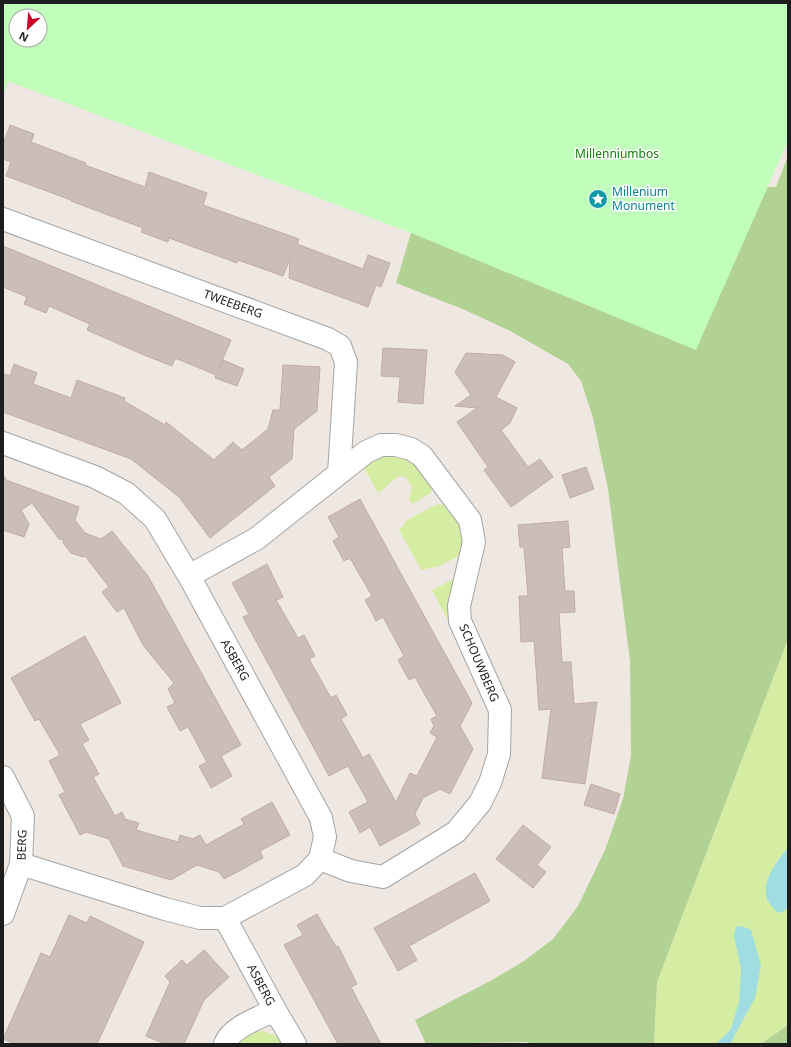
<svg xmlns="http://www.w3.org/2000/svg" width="791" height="1047" font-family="'Noto Sans',sans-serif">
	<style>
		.grass { fill: #d5eda3 }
		.forest { fill: #b1d293; fill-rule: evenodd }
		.park { fill: #c1fdbb; fill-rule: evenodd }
		.water { fill: #9fdde0 }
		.building { fill: #cbbdb8; stroke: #c2aba3 }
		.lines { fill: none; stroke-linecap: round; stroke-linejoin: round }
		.minor-casing { stroke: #a4a4a4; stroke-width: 24 }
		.minor { stroke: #fff; stroke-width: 22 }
		.labels { text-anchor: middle; stroke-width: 3; stroke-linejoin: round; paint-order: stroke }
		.park-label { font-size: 12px; fill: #0f8203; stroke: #fff }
		.culture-label { font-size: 12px; fill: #0d838f; stroke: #fff; text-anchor: start }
		.street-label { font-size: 12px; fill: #1d1d1d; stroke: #fff }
	</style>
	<rect width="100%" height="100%" fill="#efe8e2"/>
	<path class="grass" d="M397,454L414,462L433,486L431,493L412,504L409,499L412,487L406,477L400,476C390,481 387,488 378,493L363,466L377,457Z
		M437,504L446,505C462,527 462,527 463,554L439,566L421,570L399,530L407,520Z
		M452,580L456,581L453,630L432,590Z
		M788,639V848L776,862L785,911L788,906V1025L761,1044H730L755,998L734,935C744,963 745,1001 731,1028C728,1034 721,1039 716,1044H654L657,982Z
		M263,1031L274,1035L285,1044H232L252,1032Z"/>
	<path class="forest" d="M17,3L748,188L776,187L788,156V639L657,982L654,1044H530L528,1042L426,1044L415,1020L492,980L524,961L553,939L578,906L605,850L623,799L631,755L630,661L608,489L593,418L581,381L568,364L512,332L465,310L396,283L411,233L404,229L8,81L3,96ZM16,16H40V40H16Z
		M788,1025V1044H761Z"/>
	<path class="park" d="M3,3H788V141L696,350L411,233L8,81L3,96ZM16,16H40V40H16Z"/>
	<path class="water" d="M788,848V906L785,911L779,913C752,894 772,867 788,848Z
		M742,926L751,930L761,965L755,998L730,1044H716L731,1029L739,1002L741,969L734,936L736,927Z"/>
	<path class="building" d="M10,125L34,134L31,142L86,163L85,165L145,187L149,172L207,193L203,205L299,239L297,244L363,269L368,255L390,263L381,287L376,285L368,307L289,278L290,259L283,276L238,260L237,263L169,238L168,242L141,232L143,228L71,201V200L6,176L11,162L3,159V145Z
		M3,246L231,340L219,368L223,360L244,369L237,386L215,378L216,375L175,358L172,366L144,355L87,330L90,324L49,306L46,313L24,304L27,297L3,287Z
		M383,348L427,350L423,404L398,402L400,377L381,376Z
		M466,353L503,355L515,362L496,397L517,408L510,423L501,430L528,467L540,459L553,477L511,507L484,470L488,467L457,422L477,408L455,406L471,395L455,372Z
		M14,364L37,373L33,384L71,398L77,380L125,398L124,401L165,425L166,422L214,460L233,442L242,450L268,429L273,410H280L283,365L320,367L317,411L294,429L292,459L269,477L275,486L210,538L179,497L131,459L3,412V374L10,376Z
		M586,467L594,489L570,498L562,475Z
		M3,474L6,480L79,507L75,520L85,533L101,539L112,531L148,576L241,745L221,756L232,776L211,788L199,766L207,762L188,727L180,731L167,707L175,703L168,689L174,683L143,645L124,608L117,612L102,592L109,587L85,556L83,557L71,553L63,543L64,540L59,539L32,503L21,510L29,524L24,537L3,530Z
		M360,499L472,703L460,726L473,749L450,794L440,789L423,798L415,814L420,824L380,846L370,827L360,833L349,812L368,802L348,766L329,776L243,617L249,614L232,583L267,564L283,597L276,600L298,638L304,635L315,656L309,659L331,698L336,695L342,706L347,715L341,719L363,758L369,754L396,802L410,773L417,776L437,737L430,733L434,726L431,719L437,716L415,677L409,680L398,660L404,656L383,617L376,621L371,611L365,600L372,596L350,558L344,561L333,541L339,537L328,517Z
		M568,521L570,547L562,548L565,591H574L575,612L559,613L562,662H571L574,704L597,702L585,784L542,778L551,709L539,710L534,641L521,642L519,596H528L524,547H520L518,525Z
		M85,636L121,703L80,724L89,740L82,744L99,774L93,777L115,816L122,812L125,819L139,823L136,830L178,842L180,835L193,839L200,835L206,845L244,824L241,819L272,802L290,835L260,851L263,858L224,879L219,872L197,865L171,880L123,866L109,839L86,832L80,835L59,795L65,792L49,761L60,755L39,719L35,721L11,678Z
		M591,784L620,794L614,814L584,805Z
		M523,825L551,847L537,865L546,872L533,888L496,859Z
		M475,873L490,901L409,946L417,960L398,971L374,928Z
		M317,914L336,947L338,946L357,984L351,987L381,1044H338L284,945L303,935L297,925Z
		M69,915L87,923L90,916L144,942L97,1044H15L3,1039L41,953L50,957Z
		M204,950L229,977L204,1000L184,1044H165L146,1036L170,982L165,976L182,960L187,965Z"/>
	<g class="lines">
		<defs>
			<path id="minor" d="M3,219L328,339L340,346L346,362L339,473
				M3,443L95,477L126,493L155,519L189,576L321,818L325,837L320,859L305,875L225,918H200L165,909L21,864
				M189,576L256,539L366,452L381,445H396L411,449L422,456L470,520L474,542L459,606L460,621L500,710L499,754L490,783L480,803L456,832L383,877L351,871L320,859
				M3,777L23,816L21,864L3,914
				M225,918L275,1010
				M225,1044C231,1027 259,1018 275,1010L295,1044"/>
		</defs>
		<use href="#minor" class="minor-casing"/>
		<use href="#minor" class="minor"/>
	</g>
	<defs>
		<symbol id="sight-disc" viewBox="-11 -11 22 22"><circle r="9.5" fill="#0f9aa8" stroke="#fff"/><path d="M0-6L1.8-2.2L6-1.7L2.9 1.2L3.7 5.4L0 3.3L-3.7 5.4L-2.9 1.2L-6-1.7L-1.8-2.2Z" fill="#fff"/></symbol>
	</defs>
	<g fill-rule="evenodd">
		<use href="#sight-disc" x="587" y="188" width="22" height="22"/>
	</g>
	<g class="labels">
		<g class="park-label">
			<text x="617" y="158">Millenniumbos</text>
		</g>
		<g class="culture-label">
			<text x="612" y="196">Millenium<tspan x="612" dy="14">Monument</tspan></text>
		</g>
		<g class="street-label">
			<text transform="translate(233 304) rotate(20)" y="4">TWEEBERG</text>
			<text transform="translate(235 660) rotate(61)" y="4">ASBERG</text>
			<text transform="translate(479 663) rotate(67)" y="4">SCHOUWBERG</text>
			<text transform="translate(22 845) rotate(-88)" y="4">BERG</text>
			<text transform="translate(261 985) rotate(62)" y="4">ASBERG</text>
		</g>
	</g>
	<rect width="791" height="1047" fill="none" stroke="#1d1d1d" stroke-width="8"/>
	<g transform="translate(28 28) rotate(206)"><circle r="19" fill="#ffffff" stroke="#a5a5a5"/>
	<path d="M0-3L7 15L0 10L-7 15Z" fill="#ca0024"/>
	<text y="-6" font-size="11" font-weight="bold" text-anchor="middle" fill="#1d1d1d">N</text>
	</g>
</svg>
